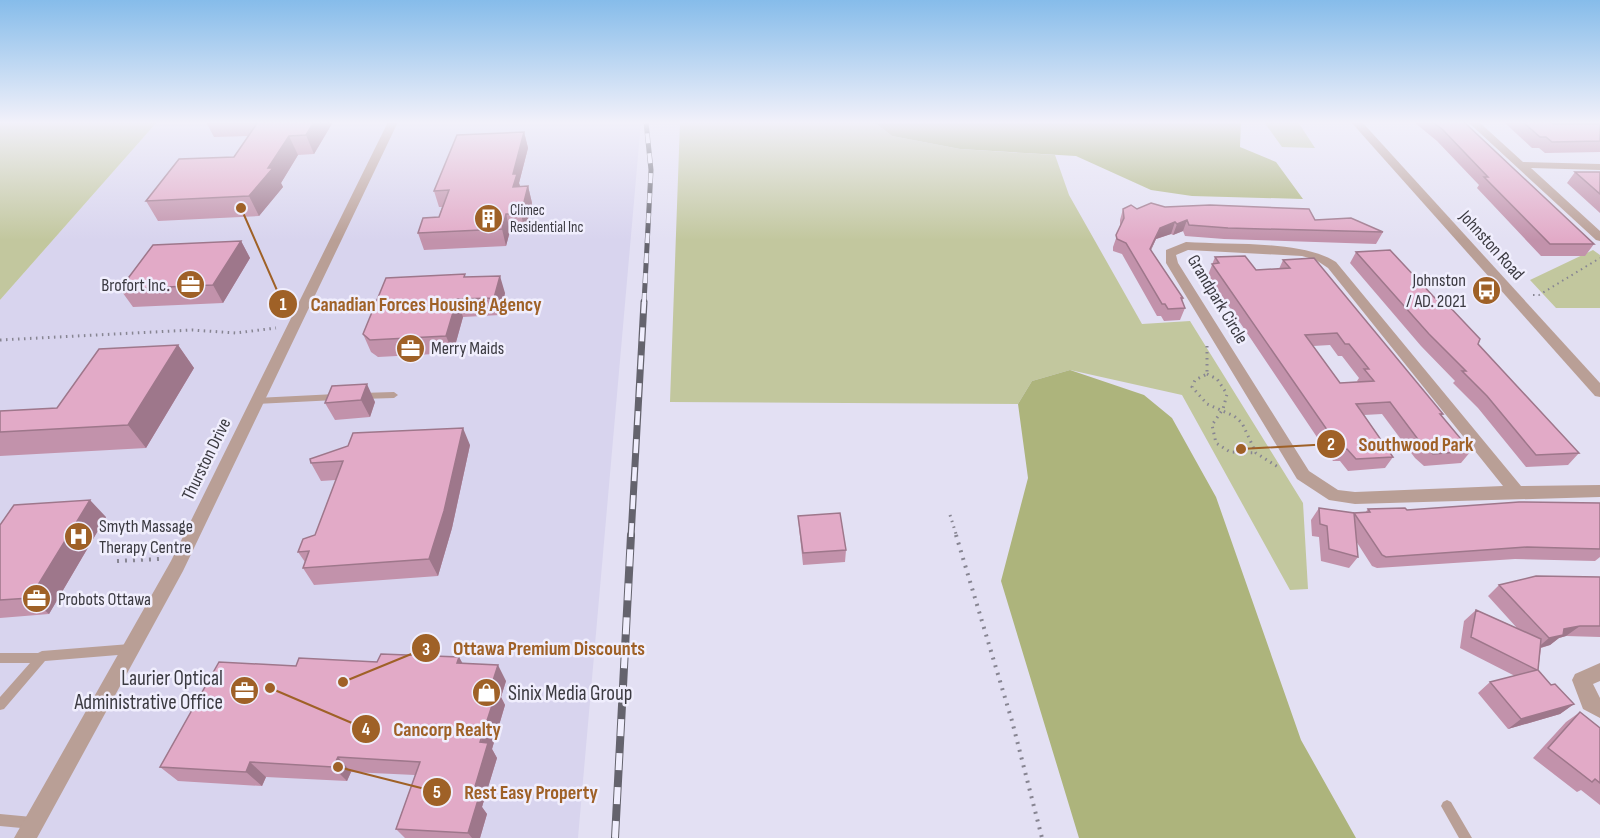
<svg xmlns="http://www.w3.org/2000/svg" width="1600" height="838" font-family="'Sofia Sans Condensed',sans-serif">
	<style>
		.built { fill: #d8d4ee }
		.green { fill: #c2c79e }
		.forest { fill: #adb47c }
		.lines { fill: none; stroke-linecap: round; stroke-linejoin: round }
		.path-far2 { stroke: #878592; stroke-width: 2; stroke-dasharray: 1.5 4; stroke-linecap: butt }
		.path-far1 { stroke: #878592; stroke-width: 3; stroke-dasharray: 1.5 4.5; stroke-linecap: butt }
		.path { stroke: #878592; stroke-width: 4; stroke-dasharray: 2 6; stroke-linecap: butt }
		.service { fill: #b99f96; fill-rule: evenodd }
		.minor { fill: #b99f96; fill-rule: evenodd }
		.tertiary { fill: #b99f96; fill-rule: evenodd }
		.rail-far2-casing { stroke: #64636d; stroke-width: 5 }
		.rail-far1-casing { stroke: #64636d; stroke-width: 7 }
		.rail-casing { stroke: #64636d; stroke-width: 8 }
		.rail-far2 { stroke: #f0eefd; stroke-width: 4; stroke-dasharray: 10; stroke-linecap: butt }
		.rail-far1 { stroke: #f0eefd; stroke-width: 4.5; stroke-dasharray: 14; stroke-linecap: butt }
		.rail { stroke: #f0eefd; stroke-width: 6; stroke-dasharray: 17; stroke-linecap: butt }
		.wall { fill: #c292ab; fill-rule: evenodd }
		.shaded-wall { fill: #9e778b }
		.building { fill: #e2aac7; stroke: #9e778b; stroke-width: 1.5; fill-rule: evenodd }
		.labels { text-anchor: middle; stroke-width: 5; stroke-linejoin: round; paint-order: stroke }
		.far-poi-label { font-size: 15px; fill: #3b3a41; stroke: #f0eefd; text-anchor: start }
		.street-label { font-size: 18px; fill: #3b3a41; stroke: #f0eefd }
		.poi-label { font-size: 18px; fill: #3b3a41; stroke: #f0eefd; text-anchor: start }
		.near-poi-label { font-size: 21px; fill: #3b3a41; stroke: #f0eefd; text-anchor: end }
		.leader { fill: none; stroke: #9f6127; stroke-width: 2 }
		.callout-dot { fill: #9f6127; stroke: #f0eefd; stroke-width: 2 }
		.mark-label { font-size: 18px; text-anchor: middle; font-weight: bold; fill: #fff }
		.callout-label { font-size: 20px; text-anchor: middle; font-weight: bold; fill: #9f6127; stroke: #f0eefd; stroke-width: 5; stroke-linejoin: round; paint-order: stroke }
	</style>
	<rect width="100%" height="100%" fill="#e3e0f3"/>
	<path class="built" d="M157,122H641L578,838H0V300Z"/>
	<path class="green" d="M0,122H157L0,300Z
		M680,122H874L892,136L960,149L1055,155L1069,195L1142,324L1190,321L1303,503L1308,589L1290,590L1182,395L1070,370L1032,381L1018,404L670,402Z
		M1264,122H1298L1315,148L1282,147Z
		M1593,250L1600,255V308H1556L1530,280Z"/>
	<path class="forest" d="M874,122H1241L1240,147L1276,162L1303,199L1192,196L1151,190L1076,156L960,149L892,136Z
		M1070,370L1144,395L1172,418L1216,497L1301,740L1356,838H1079L1001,581L1028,478L1018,404L1032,381Z"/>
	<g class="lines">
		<path class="path-far2" d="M1533,295H1539L1600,258"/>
		<path class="path-far1" d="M0,340L192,330L236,333L276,328
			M1207,346V374L1195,380L1192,387L1207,404L1234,416L1242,423L1256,453L1278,467
			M1207,374L1217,379L1227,394L1223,409L1212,425L1216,443L1230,452L1256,453
			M950,515L957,537"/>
		<path class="path" d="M956,535L1012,721L1042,838
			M117,561L159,559"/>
		<path class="service" d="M394,392L398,395L394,398L361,399L357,396L361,393Z
			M336,394L340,397L336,400L256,404L252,401L256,398Z
			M130,644L134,646L135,649L134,652L130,654L45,661L4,709L0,710V697L30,663H0V653H38L42,651Z
			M1447,800L1451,802L1472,838H1459L1441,806L1443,802Z
			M0,814L32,817L36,819L38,823L36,827L32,829L0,826Z"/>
		<path class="minor" d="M388,122H398L183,571L37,838H14L171,561Z
			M1468,122H1479L1523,162L1600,164V170L1531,168L1600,231V241L1596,240Z
			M1186,242C1228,245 1302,240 1336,262L1521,486L1600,485V497L1355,504L1329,500L1297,479L1166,263V250ZM1188,250L1302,256L1316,260L1328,268L1503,486L1355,492L1338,490L1309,471L1178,263L1176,255Z
			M1600,663V681L1593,684L1600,698V718L1583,709L1572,680L1575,674Z"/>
		<path class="tertiary" d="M1351,122H1362L1600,383V397L1595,396Z"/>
		<defs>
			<path id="rail-far2" d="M644,303L651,170L646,122"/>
			<path id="rail-far1" d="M631,537L644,302"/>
			<path id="rail" d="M615,838L631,535"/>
		</defs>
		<use href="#rail-far2" class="rail-far2-casing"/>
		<use href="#rail-far1" class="rail-far1-casing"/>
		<use href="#rail" class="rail-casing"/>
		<use href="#rail-far2" class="rail-far2"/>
		<use href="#rail-far1" class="rail-far1"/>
		<use href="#rail" class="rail"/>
	</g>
	<path class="wall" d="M206,122H333L314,154L298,155L281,183L283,187L259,216L158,221L146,201L234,157L248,136L214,137Z
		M1414,122H1464L1594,244L1585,256H1541L1477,188L1479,185L1437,141Z
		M1504,122H1552L1553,124H1600V152L1545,153L1539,148H1532Z
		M524,132L528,148L519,183L520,186H528L532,203L525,231H510L506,246L424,250L418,233L439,217L442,207H439L434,191Z
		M1575,172H1600V213L1567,183Z
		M1165,207L1315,220L1383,232L1376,244L1224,239L1185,236L1183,231L1173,235L1171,234L1156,239L1151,250L1183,298L1182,302L1185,308L1180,320L1164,321L1161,316H1157L1122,254L1113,251V247L1120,227V220L1123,209Z
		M241,241L250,258L223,303L133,307L120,289Z
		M1356,252L1433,296L1478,344L1579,453L1568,465L1526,467L1478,408L1453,383L1455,381L1421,346L1350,263Z
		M1215,257L1256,270L1279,269L1283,260L1443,414L1441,416L1471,451L1461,463L1424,466L1415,458L1382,414L1364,415L1393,457L1385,468L1348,471L1340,461H1333L1208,275ZM1330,345L1338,356H1342L1359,378L1357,381L1358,382L1340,383L1313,346Z
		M466,277L505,293L500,315L463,317L453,353L378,357L371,352L363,334Z
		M178,345L194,368L146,448L0,456V411L57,408Z
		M332,386L375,402L370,417L335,420L325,403Z
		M470,445L452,528L438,576L314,585L303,568L305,562L298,552L315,535L336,480L321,481L311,463Z
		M1600,503V557L1595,561L1515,559L1377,568L1372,566L1356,541L1358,557L1349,568L1321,561L1319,537L1312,536L1311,520L1319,508L1354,513H1365L1368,509L1407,510Z
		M798,516L846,550L845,562L803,565L799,527Z
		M106,517L49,614L0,618V525Z
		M1600,577V637L1566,636L1559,638L1550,645L1541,648L1538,670L1551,685L1574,704L1560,714L1508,729L1478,693L1490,682L1515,676L1460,648L1464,621L1476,610L1517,628L1488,596L1499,585Z
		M459,657L462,663L506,681L501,697L505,705L492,749L497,758L482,807L487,814L480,838H405L396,829L415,775L351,772L347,781L266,777L262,786L178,781L160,767L296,666Z
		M1580,712L1600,728V805L1581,790L1577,792L1533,758L1566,722Z"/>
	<path class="shaded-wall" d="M314,122H333L314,154L306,135Z
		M524,132L528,148L519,183L521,190L513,187V174Z
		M289,136L298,155L281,183L283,187L259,216L249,196Z
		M528,186L532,203L525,231L521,214Z
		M506,214L510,231L506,246L502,229Z
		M1187,220L1183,231L1173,235L1177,224Z
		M1175,222L1171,234L1156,239L1146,261L1160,228Z
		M241,241L250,258L223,303L213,285Z
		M500,276L505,293L500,315L494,298Z
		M457,299L463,317L453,353L446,336Z
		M178,345L194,368L146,448L128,425Z
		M367,384L375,402L370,417L361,400Z
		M463,428L470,445L452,528L438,576L429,559Z
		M90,500L106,517L49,614L30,598Z
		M1580,626L1566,636L1559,638L1550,645L1536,649L1549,638L1564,629Z
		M459,657L468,673L457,663Z
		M498,665L506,681L501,697L505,705L492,749L497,758L482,807L487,814L480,838H472L468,833L471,800L490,690Z
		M1574,704L1560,714L1508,729L1521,719Z
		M338,757L351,772L347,781L333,767Z
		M250,762L266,777L262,786L246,772Z"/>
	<path class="building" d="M258,122H314L306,135L289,136L268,168H273L249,196L146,201L179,159L234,157Z
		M1433,122H1464L1594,244H1550L1484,177H1488L1443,130Z
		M1523,122H1552L1553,124H1600V141L1552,142L1546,137H1540Z
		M524,132L513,174H517L513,187L528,186L521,214H506L502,229L418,233L423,218L439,217L449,190L434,191L457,135Z
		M1575,172H1600V194Z
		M1151,203L1165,207L1210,205L1309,209L1315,220L1351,218L1383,232L1228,228L1189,225L1187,220L1177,224L1175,222L1160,228L1150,249L1183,298H1181L1185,308L1168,309L1165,304H1162L1126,243L1117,239L1116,235L1124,218L1123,209L1131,205L1137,209Z
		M241,241L213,285L120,289L153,245Z
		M1390,250L1433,296L1442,305L1447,304L1480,339L1478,344L1579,453L1536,455L1487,396L1462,371H1466L1429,334L1356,252Z
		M1245,256L1256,270L1290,268L1283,260L1314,258L1443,414H1440L1471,451L1433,454L1423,446L1390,402L1356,404L1393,457L1356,459L1347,449L1341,450L1212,264L1219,263L1215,257ZM1337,333L1345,344H1349L1369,369H1364L1374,381L1340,383L1305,335Z
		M465,274L464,277L500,276L494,298L457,299L446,336L370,340L363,334L386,278Z
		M178,345L128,425L0,432V411L57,408L99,349Z
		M367,384L361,400L325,403L332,386Z
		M463,428L444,511L429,559L303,568L309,551L298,552L303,539L315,535L343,461L311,463L310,459L348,446L353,433Z
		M90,500L30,598L0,600V525L14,505Z
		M1519,502L1600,503V549L1527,547L1386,557L1382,555L1354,513L1370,512L1368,509L1405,508L1407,510Z
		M1319,508L1354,513L1358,557L1329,549L1327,526L1320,524Z
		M840,513L846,550L803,553L798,516Z
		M1536,576L1600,577V626H1580L1564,629L1563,635L1549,638L1499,585Z
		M1476,610L1541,639L1538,670L1551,685L1555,684L1574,704L1521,719L1490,682L1537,670L1471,637Z
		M381,654L459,657L457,663L498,665L490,690H497L480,742L488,743L471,800H478L468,833L396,829L420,762L338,757L333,767L250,762L246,772L160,767L219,662L296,666L299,658L377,662Z
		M1580,712L1600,728V783L1595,779L1592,782L1548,748Z"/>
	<linearGradient id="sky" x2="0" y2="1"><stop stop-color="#86bcea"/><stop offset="0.51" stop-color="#f2f1fa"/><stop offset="1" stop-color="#f2f1fa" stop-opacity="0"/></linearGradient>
	<rect width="1600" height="240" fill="url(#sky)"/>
	<defs>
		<symbol id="building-disc" viewBox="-11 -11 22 22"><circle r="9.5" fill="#9f6127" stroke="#f0eefd"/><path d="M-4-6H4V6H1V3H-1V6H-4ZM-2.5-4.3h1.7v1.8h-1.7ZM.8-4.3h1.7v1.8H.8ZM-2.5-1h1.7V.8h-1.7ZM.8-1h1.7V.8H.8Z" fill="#fff"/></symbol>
		<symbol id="office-disc" viewBox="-11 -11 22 22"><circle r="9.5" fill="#9f6127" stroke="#f0eefd"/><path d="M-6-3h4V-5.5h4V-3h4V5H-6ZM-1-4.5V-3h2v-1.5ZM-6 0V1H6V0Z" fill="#fff"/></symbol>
		<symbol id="bus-disc" viewBox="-11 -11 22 22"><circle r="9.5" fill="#9f6127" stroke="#f0eefd"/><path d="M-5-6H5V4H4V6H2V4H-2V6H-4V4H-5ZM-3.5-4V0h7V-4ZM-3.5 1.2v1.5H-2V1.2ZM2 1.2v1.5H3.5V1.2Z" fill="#fff"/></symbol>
		<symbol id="hospital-disc" viewBox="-11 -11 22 22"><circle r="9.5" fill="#9f6127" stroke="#f0eefd"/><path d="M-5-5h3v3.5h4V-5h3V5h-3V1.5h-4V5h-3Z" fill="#fff"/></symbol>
		<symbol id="shop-disc" viewBox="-11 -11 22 22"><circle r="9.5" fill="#9f6127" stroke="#f0eefd"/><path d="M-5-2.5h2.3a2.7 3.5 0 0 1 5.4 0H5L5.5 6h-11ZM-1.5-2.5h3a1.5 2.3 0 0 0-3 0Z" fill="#fff"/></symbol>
	</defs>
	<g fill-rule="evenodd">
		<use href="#building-disc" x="472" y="202" width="33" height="33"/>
		<use href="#office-disc" x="174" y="268" width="33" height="33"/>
		<use href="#bus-disc" x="1470" y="274" width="33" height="33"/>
		<use href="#office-disc" x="394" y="332" width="33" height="33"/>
		<use href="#hospital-disc" x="62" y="520" width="33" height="33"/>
		<use href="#office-disc" x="20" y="582" width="33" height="33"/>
		<use href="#office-disc" x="228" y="674" width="33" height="33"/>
		<use href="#shop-disc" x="470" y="676" width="33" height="33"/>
	</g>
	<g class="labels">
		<g class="far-poi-label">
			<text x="510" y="215">Climec<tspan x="510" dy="17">Residential Inc</tspan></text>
		</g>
		<g class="street-label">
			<text transform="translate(1492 245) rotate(48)" y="6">Johnston Road</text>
			<text transform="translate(1218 299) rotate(59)" y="6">Grandpark Circle</text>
			<text transform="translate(206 459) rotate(-64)" y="6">Thurston Drive</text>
		</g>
		<g class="poi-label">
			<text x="1466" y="286" text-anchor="end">Johnston<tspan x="1466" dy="21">/ AD. 2021</tspan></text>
			<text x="170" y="291" text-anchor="end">Brofort Inc.</text>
			<text x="431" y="354">Merry Maids</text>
			<text x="99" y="532">Smyth Massage<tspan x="99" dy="21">Therapy Centre</tspan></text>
			<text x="58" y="605">Probots Ottawa</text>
		</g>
		<g class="near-poi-label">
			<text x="223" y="685">Laurier Optical<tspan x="223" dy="24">Administrative Office</tspan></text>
			<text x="508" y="700" text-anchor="start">Sinix Media Group</text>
		</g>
	</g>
	<path class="leader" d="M241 208L283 304M1241 449L1331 444M343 682L426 648M270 688L366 729M338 767L437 792"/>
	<g class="callout-dot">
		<circle cx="241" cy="208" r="6"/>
		<circle cx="1241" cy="449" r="6"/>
		<circle cx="343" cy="682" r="6"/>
		<circle cx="270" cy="688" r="6"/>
		<circle cx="338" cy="767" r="6"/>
		<circle cx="283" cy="304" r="15"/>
		<circle cx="1331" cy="444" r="15"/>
		<circle cx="426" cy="648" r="15"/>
		<circle cx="366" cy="729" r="15"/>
		<circle cx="437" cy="792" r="15"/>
	</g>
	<g class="mark-label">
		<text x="283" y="310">1</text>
		<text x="1331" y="450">2</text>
		<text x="426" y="655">3</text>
		<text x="366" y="735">4</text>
		<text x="437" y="798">5</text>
	</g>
	<g class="callout-label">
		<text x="426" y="311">Canadian Forces Housing Agency</text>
		<text x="1416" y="451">Southwood Park</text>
		<text x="549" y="655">Ottawa Premium Discounts</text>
		<text x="447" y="736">Cancorp Realty</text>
		<text x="531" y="799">Rest Easy Property</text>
	</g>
</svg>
